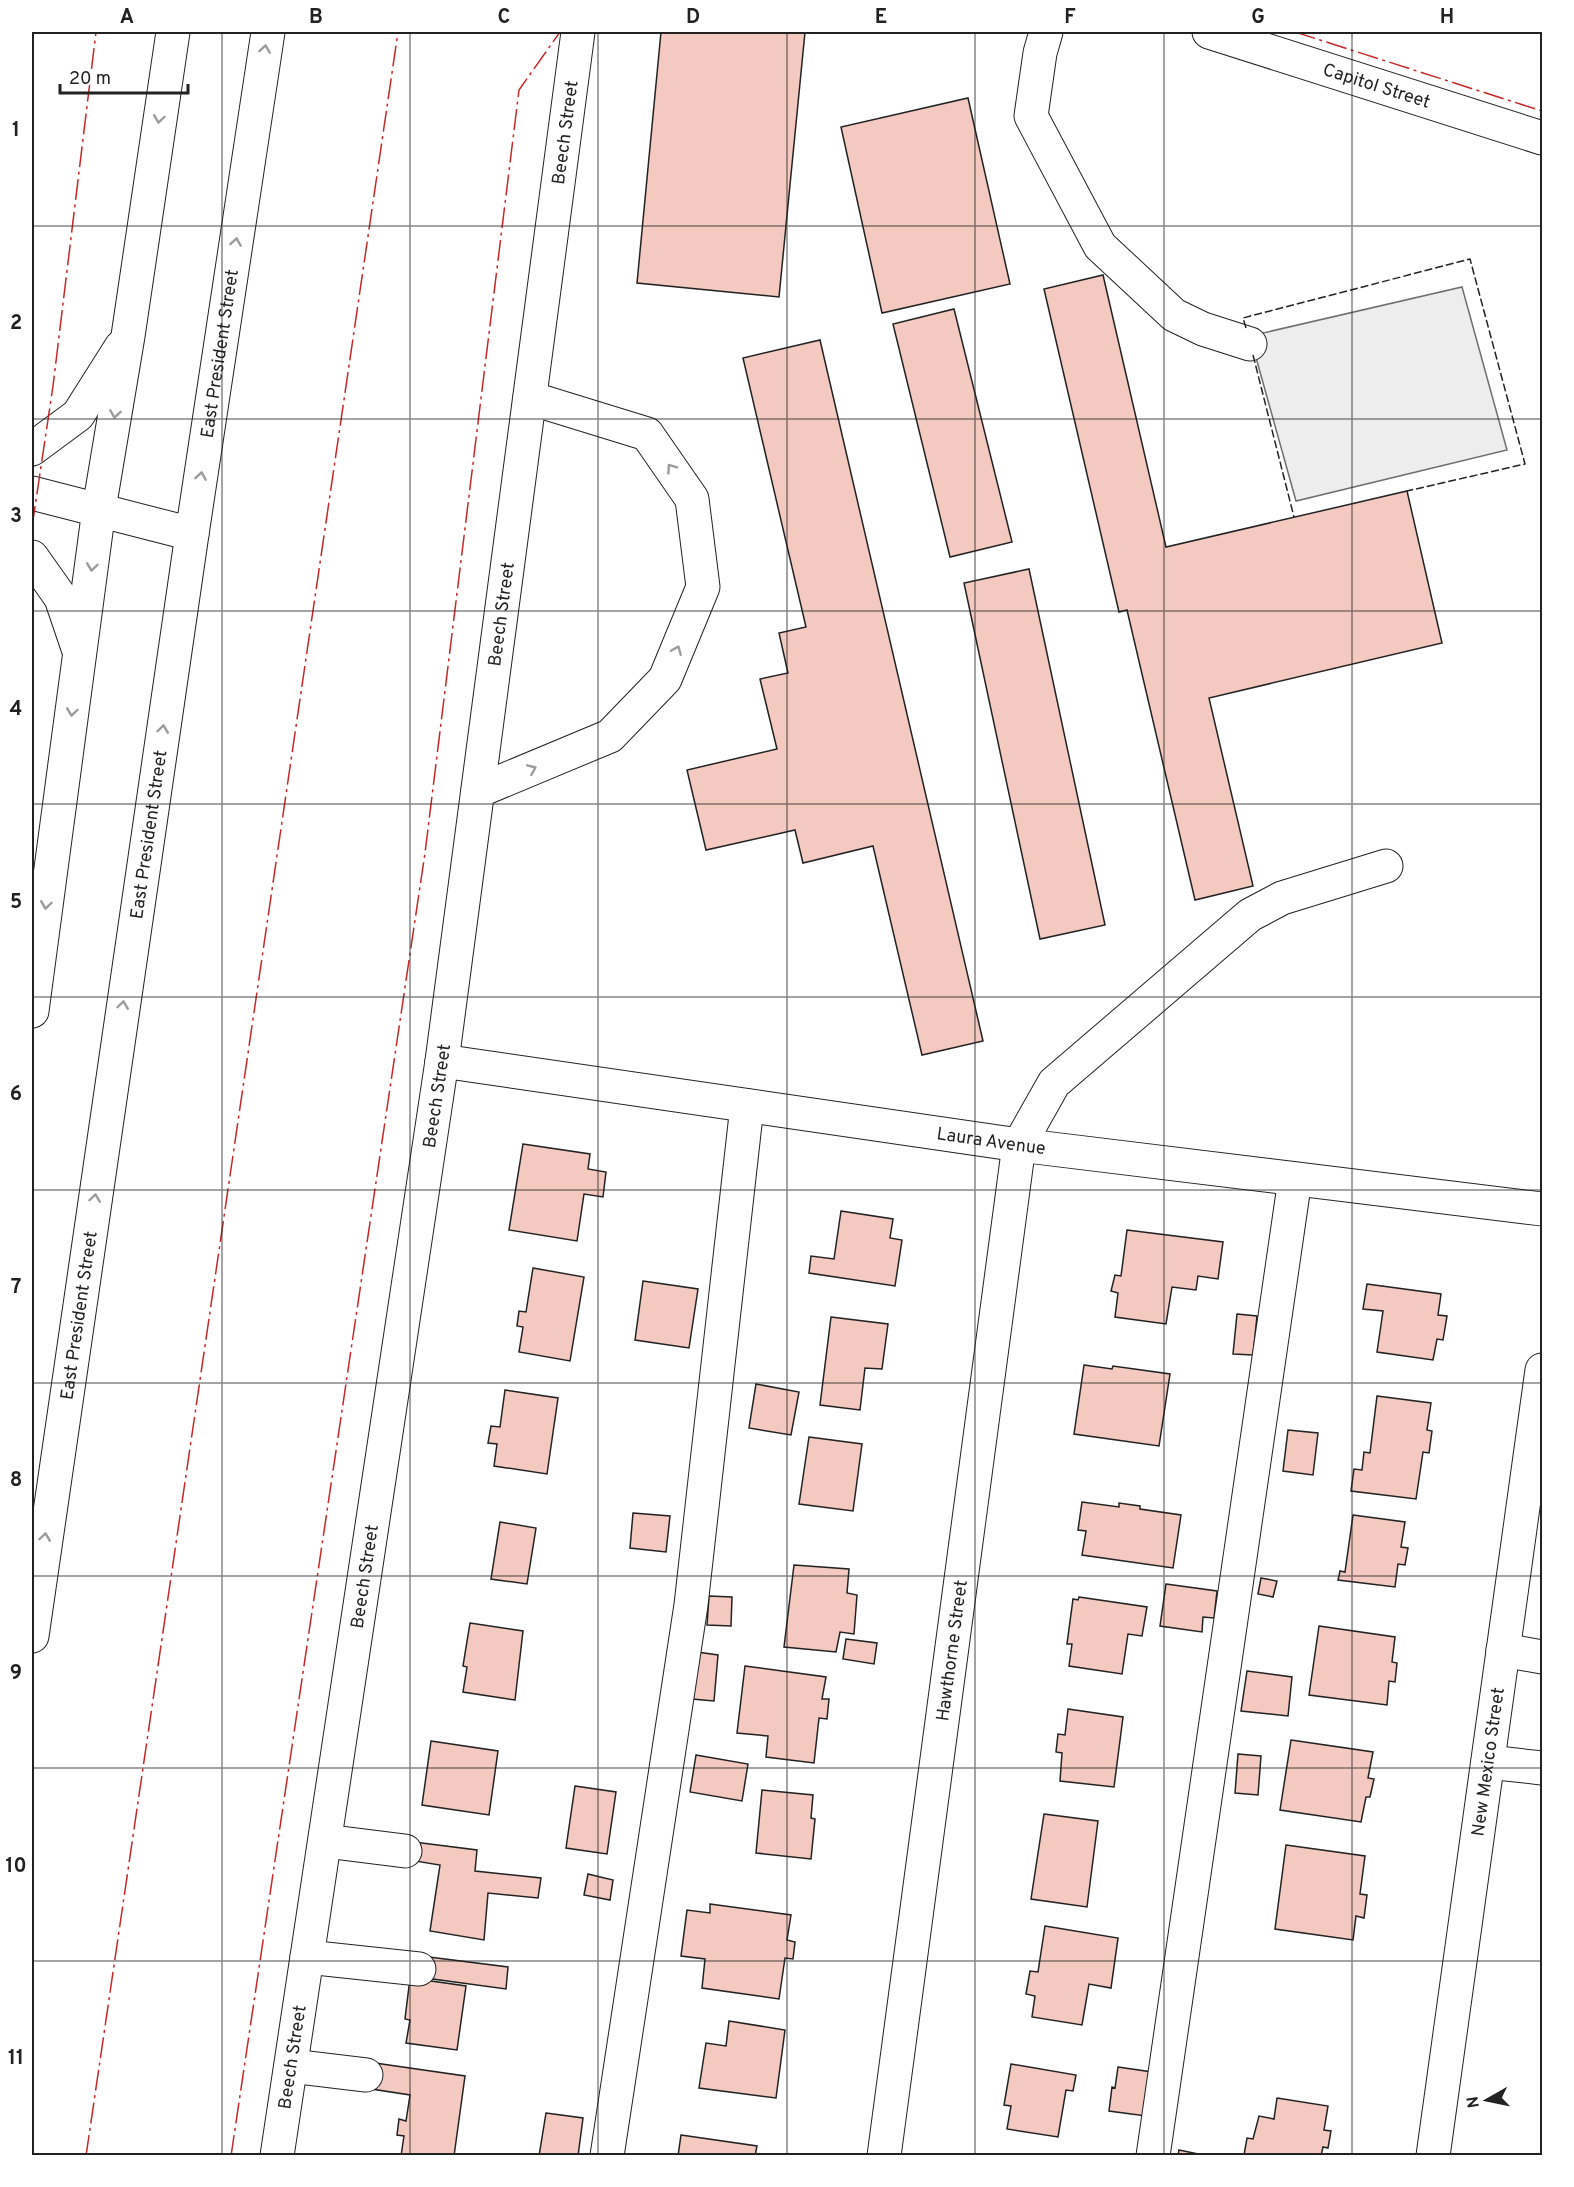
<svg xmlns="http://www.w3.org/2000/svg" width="1574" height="2187" font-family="Overpass,sans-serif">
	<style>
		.parking { fill: #ededed; stroke: #6f6f6f; stroke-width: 1.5 }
		.building { fill: #f3c9c0; stroke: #222; stroke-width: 1.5 }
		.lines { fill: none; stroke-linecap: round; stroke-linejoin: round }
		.minor-casing { stroke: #222; stroke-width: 35 }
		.major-casing { stroke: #222; stroke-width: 35 }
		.minor { stroke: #fff; stroke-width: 33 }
		.major { stroke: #fff; stroke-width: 33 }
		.fence { stroke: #222; stroke-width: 1.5; stroke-dasharray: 8 3; stroke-linecap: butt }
		.power { stroke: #c62828; stroke-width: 1.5; stroke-dasharray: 21 4.5 3 4.5; stroke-linecap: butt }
		.oneway { stroke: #9c9c9c }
		.grid { fill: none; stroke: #222; stroke-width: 1.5; stroke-opacity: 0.55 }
		.labels { text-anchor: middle; stroke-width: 4.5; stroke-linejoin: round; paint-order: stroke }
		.street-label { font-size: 18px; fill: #222; stroke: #fff }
		.neatline { fill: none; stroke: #222; stroke-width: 2 }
		.grid-label { font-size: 20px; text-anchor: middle; font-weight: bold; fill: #222 }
	</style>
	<rect width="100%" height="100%" fill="#fff"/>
	<path class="parking" d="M1462,287L1507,450L1296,501L1250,336Z"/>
	<path class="building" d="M661,32H805L779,297L637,283Z
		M968,98L1010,284L882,313L841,127Z
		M1103,275L1166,547L1407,491L1442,643L1209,698L1253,886L1195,900L1127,610L1119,612L1044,289Z
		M954,309L1012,542L950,557L893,324Z
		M820,340L983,1041L922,1055L873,846L803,863L795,830L706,850L687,770L777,749L760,679L788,673L779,633L806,627L743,358Z
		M1029,569L1105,925L1040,939L964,583Z
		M523,1144L590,1154L588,1169L606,1172L603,1197L584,1194L577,1241L509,1230Z
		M841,1211L893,1219L890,1238L902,1240L895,1286L809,1273L811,1256L834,1259Z
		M1127,1230L1223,1242L1218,1279L1198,1276L1196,1290L1172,1287L1166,1324L1115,1317L1118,1293L1111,1291L1115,1275L1121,1276Z
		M533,1268L584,1277L570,1361L519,1352L523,1327L517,1326L519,1311L526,1312Z
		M643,1281L698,1289L689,1348L635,1340Z
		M1367,1284L1441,1294L1438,1315L1447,1316L1443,1340L1437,1339L1433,1360L1377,1352L1383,1311L1363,1309Z
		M1237,1314L1257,1316L1253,1355L1233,1354Z
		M831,1317L888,1324L882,1369L865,1368L860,1410L820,1405Z
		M1084,1365L1112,1369L1113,1366L1170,1374L1159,1446L1074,1434Z
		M756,1384L799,1392L791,1435L749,1428Z
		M505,1390L558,1398L547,1474L494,1466L497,1444L488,1443L491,1426L500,1427Z
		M1377,1396L1431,1403L1427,1430L1432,1431L1429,1453L1423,1452L1416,1499L1351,1491L1354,1469L1362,1470L1364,1452L1370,1453Z
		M1288,1430L1318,1433L1313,1475L1283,1471Z
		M809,1437L862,1444L853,1511L799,1504Z
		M1082,1502L1119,1507V1503L1140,1506V1509L1181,1515L1173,1568L1082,1555L1086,1531L1078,1530Z
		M633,1513L670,1516L666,1552L630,1548Z
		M1353,1515L1405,1522L1401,1547L1408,1548L1405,1565L1398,1564L1395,1587L1338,1580L1340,1571L1345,1572Z
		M500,1522L536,1528L527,1584L491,1579Z
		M794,1565L849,1569L847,1593L857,1595L854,1634L840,1632L836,1652L784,1647Z
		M1261,1578L1277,1581L1273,1597L1258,1594Z
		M1166,1584L1217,1591L1214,1618L1203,1617L1202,1632L1160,1626Z
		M709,1596L732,1597L731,1626L707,1625Z
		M1079,1597L1147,1607L1142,1636L1128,1634L1122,1674L1069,1666L1072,1644H1067L1073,1599L1078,1600Z
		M470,1623L523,1631L515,1700L463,1692L467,1667L463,1666Z
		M1319,1626L1395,1637L1392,1662L1397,1663L1395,1682L1389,1681L1387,1705L1309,1695Z
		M846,1639L877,1643L874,1664L843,1659Z
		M697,1652L718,1655L714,1701L692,1699Z
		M745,1666L826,1677L822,1699H829L827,1719L819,1718L814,1763L766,1757L768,1736L737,1733Z
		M1247,1671L1292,1677L1288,1716L1241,1711Z
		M1068,1709L1123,1717L1114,1787L1060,1781L1062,1753L1056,1752L1058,1734L1065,1735Z
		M1291,1740L1373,1752L1368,1778L1374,1779L1370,1797H1366L1361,1822L1280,1810Z
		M431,1741L498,1751L489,1815L422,1805Z
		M1238,1754L1261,1756L1258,1795L1235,1793Z
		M696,1755L748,1764L742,1801L690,1792Z
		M575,1786L616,1792L607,1854L566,1848Z
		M762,1790L813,1795L811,1818L815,1819L811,1859L756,1853Z
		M1044,1814L1098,1821L1087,1907L1031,1899Z
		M406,1841L477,1850L475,1871L541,1878L538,1898L488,1893L484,1940L430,1931L440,1865L403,1859Z
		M1286,1845L1365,1856L1360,1894L1367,1895L1364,1918L1356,1916L1353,1940L1275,1929Z
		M588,1874L613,1880L610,1900L584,1895Z
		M710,1904L791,1915L787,1940L795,1942L793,1959L785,1958L779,1999L702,1988L705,1959L681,1956L687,1910L710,1913Z
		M1045,1926L1118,1938L1111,1988L1089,1984L1082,2025L1032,2017L1035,1996L1026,1994L1030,1971L1038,1972Z
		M421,1956L508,1967L506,1989L418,1977Z
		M410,1978L466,1986L457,2050L406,2043L410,2020L405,2019Z
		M729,2021L785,2030L776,2098L699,2088L706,2043L726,2046Z
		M368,2062L465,2076L454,2156H401L404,2136L397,2135L399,2119L406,2121L410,2095L365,2088Z
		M1011,2064L1076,2075L1073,2091L1066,2090L1058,2137L1007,2129L1011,2106L1004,2105Z
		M1118,2067L1152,2072L1146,2116L1109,2111L1112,2087L1115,2088Z
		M1277,2098L1328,2106L1324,2130L1331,2131L1328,2148L1323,2147L1321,2156L1244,2155L1247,2138L1253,2139L1259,2116L1274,2119Z
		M546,2113L583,2118L578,2156H539Z
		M681,2135L757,2146L755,2156H678Z
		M1179,2150L1208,2156H1178Z"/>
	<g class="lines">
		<defs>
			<g id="minor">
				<path d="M1046,32L1040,53L1031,116L1100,246L1174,315L1203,329L1250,344"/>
				<path id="s1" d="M1209,32L1542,138"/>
				<path d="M32,493L192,534"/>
				<path d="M478,791L610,736L665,679L703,587L692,499L647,434L530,398"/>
				<path id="s2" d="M442,1061L1019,1145L1542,1209"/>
				<path d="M1503,1650L1542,1657"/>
				<path d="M1488,1762L1542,1768"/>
				<path d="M325,1841L405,1851"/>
				<path d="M307,1957L419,1969"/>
				<path d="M291,2066L366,2075"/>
				<path id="s3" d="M277,2156L442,1061L578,32"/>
				<path d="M607,2156L691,1605L747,1106"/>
				<path id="s4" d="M884,2156L1019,1145L1054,1083L1250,915L1282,898L1386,866"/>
				<path d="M1153,2156L1295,1179"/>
				<path id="s5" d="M1433,2156L1542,1370"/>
			</g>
			<g id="major">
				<path d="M32,449L78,415L121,347"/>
				<path d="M32,557L61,598L78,648"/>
				<path d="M32,1011L99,509L128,336L173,32"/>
				<path id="s6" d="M32,1636L192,534L268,32"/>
			</g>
		</defs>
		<use href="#minor" class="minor-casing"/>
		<use href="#major" class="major-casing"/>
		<use href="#minor" class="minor"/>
		<use href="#major" class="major"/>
		<path class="fence" d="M1246,328L1243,318L1470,259L1525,464L1407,491
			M1253,355L1294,517"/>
		<path class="power" d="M1295,32L1542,111
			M32,527L53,386L96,32
			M86,2156L398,32
			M231,2156L425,853L519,90L560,32"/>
	</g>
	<defs><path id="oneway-chevron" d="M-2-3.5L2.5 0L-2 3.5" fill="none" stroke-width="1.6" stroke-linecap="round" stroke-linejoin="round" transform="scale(1.5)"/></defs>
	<g class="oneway">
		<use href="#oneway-chevron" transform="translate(265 49) rotate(-81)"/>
		<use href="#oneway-chevron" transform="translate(159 119) rotate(98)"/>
		<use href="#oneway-chevron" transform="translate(236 242) rotate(-81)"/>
		<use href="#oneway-chevron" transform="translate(115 414) rotate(99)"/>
		<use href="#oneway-chevron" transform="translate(671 468) rotate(-125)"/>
		<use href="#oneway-chevron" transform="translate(201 476) rotate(-81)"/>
		<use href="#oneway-chevron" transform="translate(92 567) rotate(98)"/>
		<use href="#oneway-chevron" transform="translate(677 650) rotate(-68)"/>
		<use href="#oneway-chevron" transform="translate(72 712) rotate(98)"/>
		<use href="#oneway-chevron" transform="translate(163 729) rotate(-82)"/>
		<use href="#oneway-chevron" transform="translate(532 769) rotate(-23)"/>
		<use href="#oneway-chevron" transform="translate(46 905) rotate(98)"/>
		<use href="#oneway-chevron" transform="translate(123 1005) rotate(-82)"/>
		<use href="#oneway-chevron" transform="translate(95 1198) rotate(-82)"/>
		<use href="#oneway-chevron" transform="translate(45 1537) rotate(-82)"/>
	</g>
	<path class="grid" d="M222,32V2156M410,32V2156M598,32V2156M787,32V2156M975,32V2156M1164,32V2156M1352,32V2156M32,226H1542M32,419H1542M32,611H1542M32,804H1542M32,997H1542M32,1190H1542M32,1383H1542M32,1576H1542M32,1768H1542M32,1961H1542"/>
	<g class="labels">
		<g class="street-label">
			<text dy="6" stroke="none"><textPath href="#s1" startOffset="176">Capitol Street</textPath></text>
			<text dy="6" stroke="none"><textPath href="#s3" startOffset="2044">Beech Street</textPath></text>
			<text dy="6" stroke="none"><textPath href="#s6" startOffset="1296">East President Street</textPath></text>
			<text dy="6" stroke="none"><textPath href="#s3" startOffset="1558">Beech Street</textPath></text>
			<text dy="6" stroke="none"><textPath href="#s6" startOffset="810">East President Street</textPath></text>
			<text dy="6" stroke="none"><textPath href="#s3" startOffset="1072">Beech Street</textPath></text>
			<text dy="6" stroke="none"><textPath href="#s2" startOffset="555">Laura Avenue</textPath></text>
			<text dy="6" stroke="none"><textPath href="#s6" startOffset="324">East President Street</textPath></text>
			<text dy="6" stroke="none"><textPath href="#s3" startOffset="586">Beech Street</textPath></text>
			<text dy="6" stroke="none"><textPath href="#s4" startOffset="510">Hawthorne Street</textPath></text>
			<text dy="6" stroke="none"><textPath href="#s5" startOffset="398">New Mexico Street</textPath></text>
			<text dy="6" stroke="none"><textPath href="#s3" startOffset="100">Beech Street</textPath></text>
		</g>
	</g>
	<rect width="1574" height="2187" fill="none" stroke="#ffffff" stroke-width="66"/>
	<g transform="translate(1487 2100) rotate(261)" stroke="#ffffff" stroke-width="4.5" paint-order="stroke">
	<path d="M0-4.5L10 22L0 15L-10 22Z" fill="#222222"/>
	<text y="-9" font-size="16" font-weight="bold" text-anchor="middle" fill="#222222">N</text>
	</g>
	<path d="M60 84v9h128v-9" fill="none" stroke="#222222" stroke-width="3"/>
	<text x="69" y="84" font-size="18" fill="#222222" stroke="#ffffff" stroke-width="4.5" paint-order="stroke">20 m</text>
	<rect x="33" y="33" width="1508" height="2121" class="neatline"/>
	<g class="grid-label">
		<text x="127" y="23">A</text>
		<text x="316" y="23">B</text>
		<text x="504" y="23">C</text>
		<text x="693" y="23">D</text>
		<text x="881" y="23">E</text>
		<text x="1070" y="23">F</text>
		<text x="1258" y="23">G</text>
		<text x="1447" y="23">H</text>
		<text x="16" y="136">1</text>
		<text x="16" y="329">2</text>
		<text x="16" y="522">3</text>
		<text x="16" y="715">4</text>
		<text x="16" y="908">5</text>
		<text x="16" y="1100">6</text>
		<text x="16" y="1293">7</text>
		<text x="16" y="1486">8</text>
		<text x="16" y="1679">9</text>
		<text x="16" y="1872">10</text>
		<text x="16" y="2064">11</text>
	</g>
</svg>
